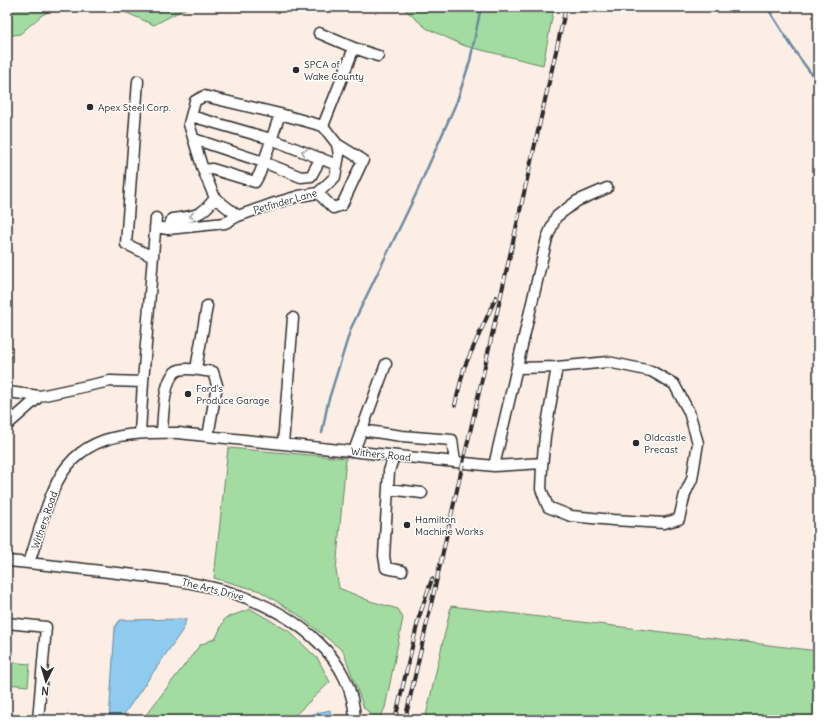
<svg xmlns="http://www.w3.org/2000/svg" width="825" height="727" font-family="Delius,sans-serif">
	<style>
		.green { fill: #a2dca1; stroke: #668466 }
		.water { fill: #8fcbef; stroke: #678ba1 }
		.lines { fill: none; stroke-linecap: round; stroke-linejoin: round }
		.stream { stroke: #678ba1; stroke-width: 2.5 }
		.minor-casing { stroke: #2b2b2b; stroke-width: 13 }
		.minor { stroke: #fff; stroke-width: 10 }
		.rail-casing { stroke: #2b2b2b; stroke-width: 4 }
		.rail { stroke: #fff; stroke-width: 2.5; stroke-dasharray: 8; stroke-linecap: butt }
		.oneway { stroke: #a0a0a0 }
		.poi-dot { fill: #2b2b2b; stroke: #fff; stroke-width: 1.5 }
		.labels { text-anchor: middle; stroke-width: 3; stroke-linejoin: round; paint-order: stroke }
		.poi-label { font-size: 10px; fill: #2b2b2b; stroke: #fff; text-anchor: start }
		.street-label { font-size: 10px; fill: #2b2b2b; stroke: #fff }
	</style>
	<rect width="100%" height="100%" fill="#fdeee5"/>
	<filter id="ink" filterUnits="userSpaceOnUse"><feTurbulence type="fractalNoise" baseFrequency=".025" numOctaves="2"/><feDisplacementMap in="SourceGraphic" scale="8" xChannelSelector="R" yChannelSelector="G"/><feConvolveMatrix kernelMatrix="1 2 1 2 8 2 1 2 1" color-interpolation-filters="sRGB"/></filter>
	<g filter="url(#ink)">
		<path class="green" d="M7,7H58L42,15L20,34L7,36Z
			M89,7H188L154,25L125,12Z
			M402,7H554L543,65L465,46L426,28Z
			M228,448L346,458L336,570L339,588L370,601L398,609L403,618L385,708L379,720H377L364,708L343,651L297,614L260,591L214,578Z
			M451,606L818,651V720H425Z
			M251,609L290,632L318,659L330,682L290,720H142L200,645L216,638L225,618Z
			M7,662L30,664L28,686L7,684Z"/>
		<path class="water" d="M186,619L184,628L120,720H109L115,627L120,620Z
			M330,710L332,720H302L304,716Z"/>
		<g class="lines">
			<path class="stream" d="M767,7L796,53L818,83
				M322,433L328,402L351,328L416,194L457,101L470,61L481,7"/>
			<defs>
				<path id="minor" d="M319,33L354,48L323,126
					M354,48L378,56
					M138,81L126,244L153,257
					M191,116L271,139L337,165
					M194,139L263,162L301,177L311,176L321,158
					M203,170L215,198L238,216
					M318,193L333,208L342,205L363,160L337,144
					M155,227L168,229L225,223L238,216L275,203L299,196L318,193L335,177L339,155L337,144L323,126L280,114L260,173L255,182L212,169L203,170L189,124L195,101L204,96L280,114
					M168,229L172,219C194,216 201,217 215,198
					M518,368L557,367L608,362L651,371L674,384L689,412L698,443L692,479L685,494L679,519L664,523L613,520L571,516L548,507L541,489L542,467L545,436L557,367
					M196,369L207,306
					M143,382L156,218
					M7,392L40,396L110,381L143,382L140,433
					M7,425L40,396
					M361,430L402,436L452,440L455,462
					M162,433C163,418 163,375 179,370C190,367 203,371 213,372L217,385L208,436
					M283,444L293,318
					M354,451L386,364
					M394,456L389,471L384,556L386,568L402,571
					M494,466L542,463
					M388,489L422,493
					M7,561C41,564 75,568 109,572C185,581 262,587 319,643C340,663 354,690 355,720
					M29,563C37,539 43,514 53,491C76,434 125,432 178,433L494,466L547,238L556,217L577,201L607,188
					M7,623L46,627L38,720"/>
			</defs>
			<use href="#minor" class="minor-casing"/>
			<use href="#minor" class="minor"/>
			<defs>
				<path id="rail" d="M455,405L464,368L496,297
					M395,720L419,617L432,579
					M405,720L566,7"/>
			</defs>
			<use href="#rail" class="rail-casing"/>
			<use href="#rail" class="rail"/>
		</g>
		<defs><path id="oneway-chevron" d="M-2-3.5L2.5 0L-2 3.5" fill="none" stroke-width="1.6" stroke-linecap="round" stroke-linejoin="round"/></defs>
		<g class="oneway">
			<use href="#oneway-chevron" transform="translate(304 152) rotate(-159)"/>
			<use href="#oneway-chevron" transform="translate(192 216) rotate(170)"/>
		</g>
	</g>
	<g class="poi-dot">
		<circle cx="296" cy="70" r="4"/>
		<circle cx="90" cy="107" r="4"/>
		<circle cx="188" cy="394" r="4"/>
		<circle cx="636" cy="443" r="4"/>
		<circle cx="407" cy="525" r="4"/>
	</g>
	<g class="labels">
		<g class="poi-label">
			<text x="304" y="68">SPCA of<tspan x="304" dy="12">Wake County</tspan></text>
			<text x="98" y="111">Apex Steel Corp.</text>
			<text x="196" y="392">Ford's<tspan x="196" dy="12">Produce Garage</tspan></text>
			<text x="644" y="441">Oldcastle<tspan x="644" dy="12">Precast</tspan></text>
			<text x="415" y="523">Hamilton<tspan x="415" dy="12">Machine Works</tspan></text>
		</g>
		<g class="street-label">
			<text transform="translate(285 201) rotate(-16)" y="4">Petfinder Lane</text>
			<text transform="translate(381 454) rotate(6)" y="4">Withers Road</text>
			<text transform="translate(44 520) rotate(-71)" y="4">Withers Road</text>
			<text transform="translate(213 589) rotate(14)" y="4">The Arts Drive</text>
		</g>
	</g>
	<rect width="825" height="727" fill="none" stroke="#fff" stroke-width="24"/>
	<rect x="12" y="12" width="801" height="703" fill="none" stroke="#2b2b2b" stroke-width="1.5" filter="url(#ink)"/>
	<g transform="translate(46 681) rotate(185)" stroke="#ffffff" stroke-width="3" paint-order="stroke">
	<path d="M0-3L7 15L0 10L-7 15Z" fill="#2b2b2b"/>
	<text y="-6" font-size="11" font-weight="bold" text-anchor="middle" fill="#2b2b2b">N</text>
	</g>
</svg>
